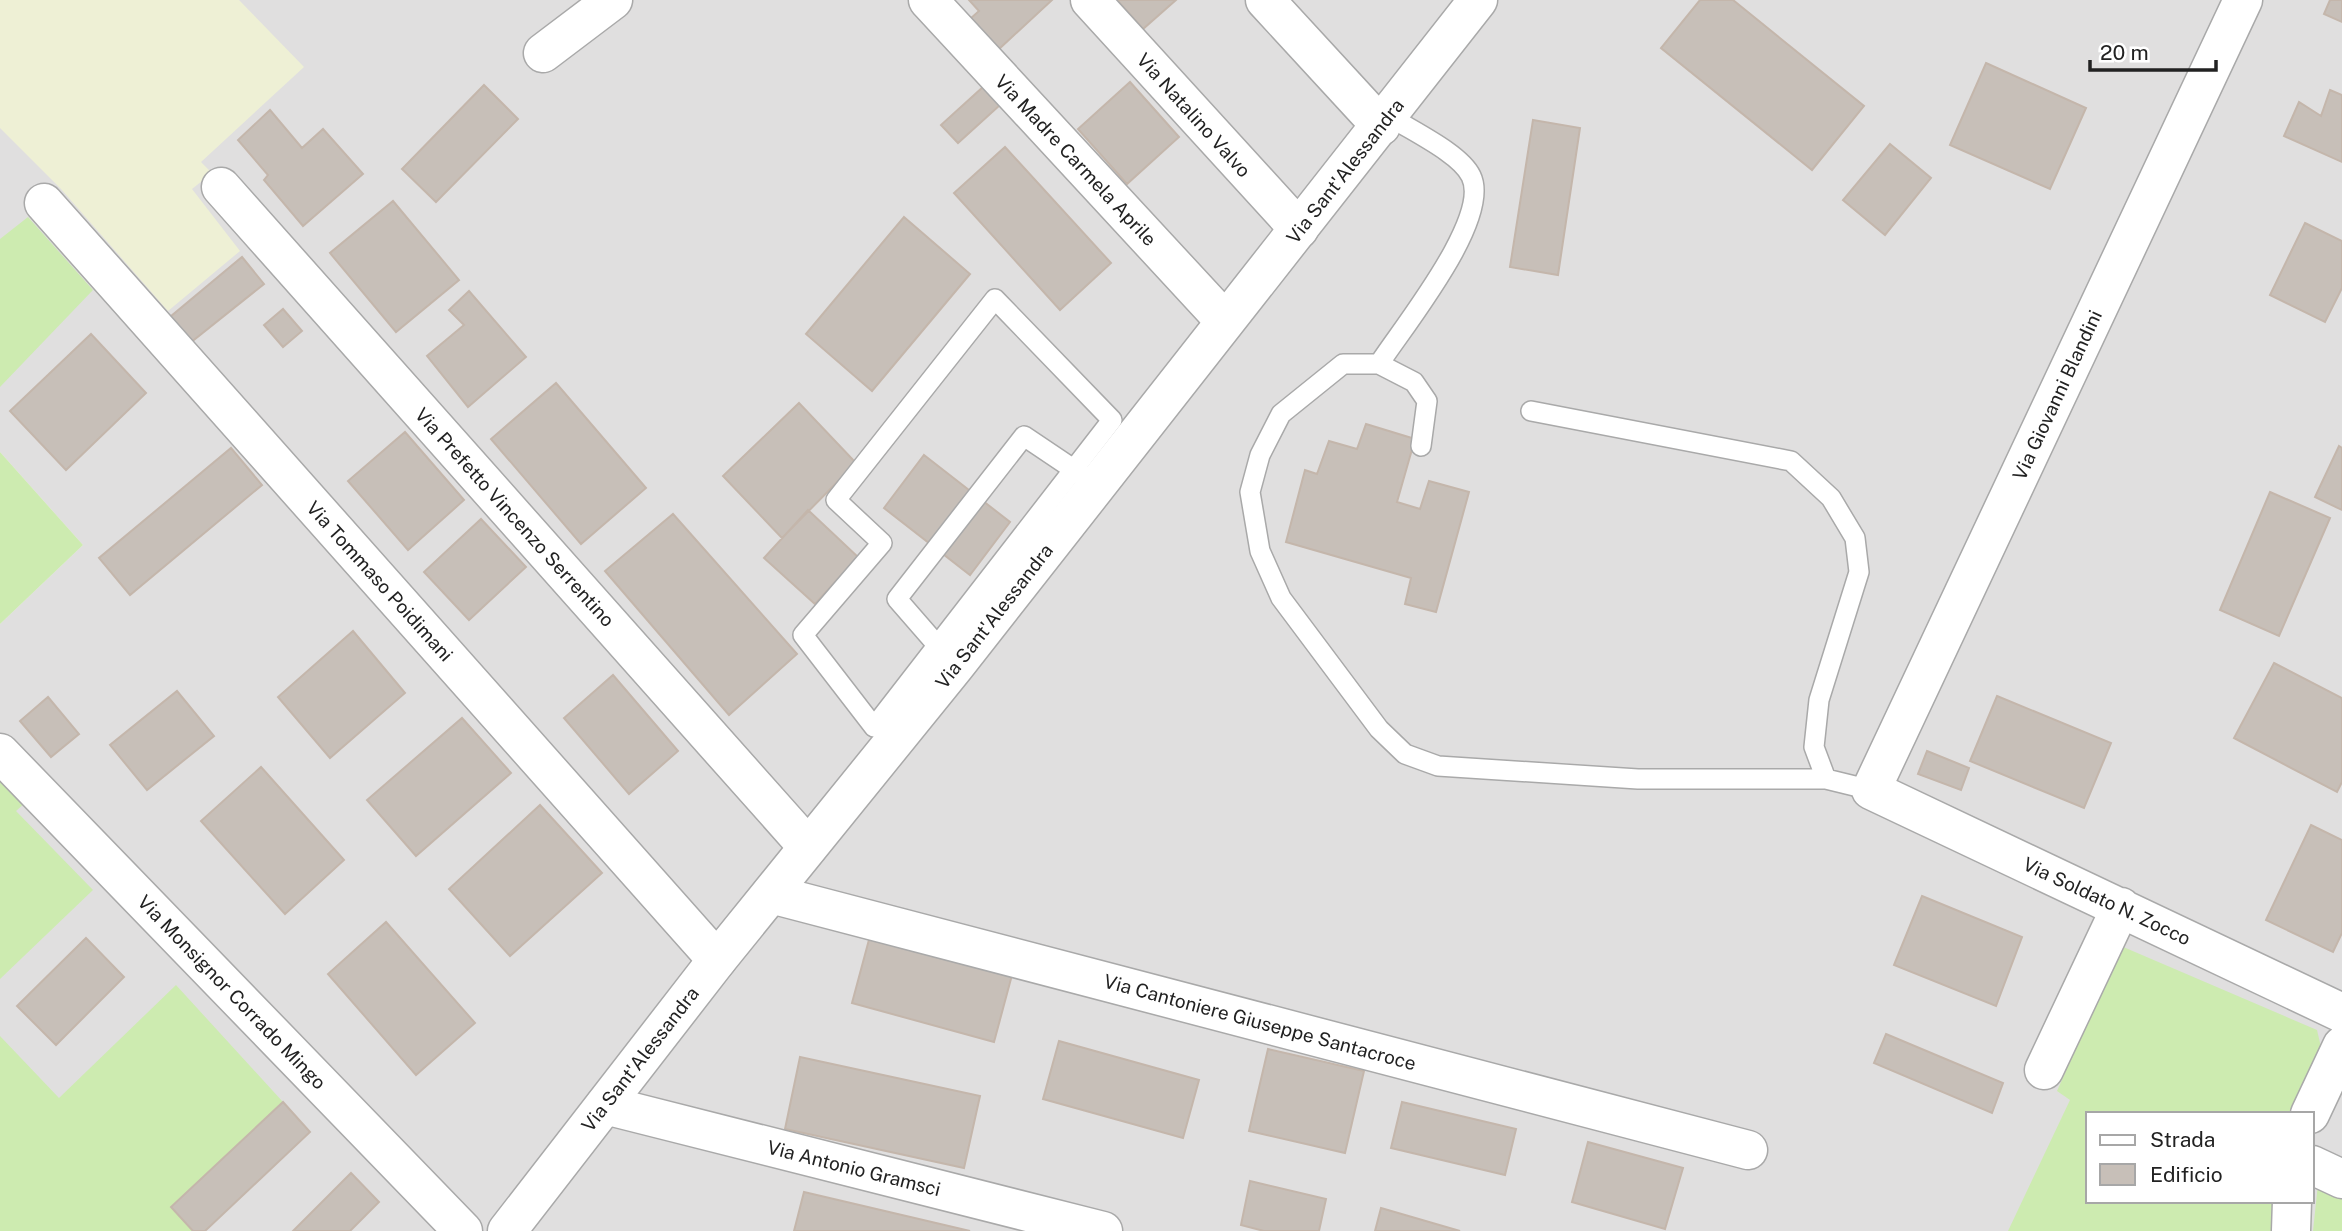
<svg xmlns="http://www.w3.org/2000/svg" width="2342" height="1231" font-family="'Public Sans',sans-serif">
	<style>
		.residential { fill: #e0dfdf; fill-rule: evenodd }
		.farmland { fill: #eef0d5 }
		.grass { fill: #cdebb0 }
		.building { fill: #c7bfb8; stroke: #c4b6ab; stroke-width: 2 }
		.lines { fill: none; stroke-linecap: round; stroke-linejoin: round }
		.service-casing { stroke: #a9a9a9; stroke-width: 22 }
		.minor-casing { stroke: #a9a9a9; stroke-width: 41 }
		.tertiary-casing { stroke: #a9a9a9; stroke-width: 41 }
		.service { stroke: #fff; stroke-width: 19 }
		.minor { stroke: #fff; stroke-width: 38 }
		.tertiary { stroke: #fff; stroke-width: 38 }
		.labels { text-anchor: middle; stroke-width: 5; stroke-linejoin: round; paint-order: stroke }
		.street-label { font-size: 19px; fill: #222; stroke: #fff }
	</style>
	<rect width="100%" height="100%" fill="#f2efe9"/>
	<path class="residential" d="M0,0H2342V1231H0V624L83,545L0,452ZM2088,1114H2312V1201H2088Z"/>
	<path class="farmland" d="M0,0H239L304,67L201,162L212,173L192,189L240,251L168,311L61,189L0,128Z"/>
	<path class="grass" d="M28,217L93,290L0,387V239Z
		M0,452L83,545L0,624Z
		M0,775L26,802L16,811L93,890L0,979Z
		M2121,946L2317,1030L2321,1047L2290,1114H2088V1201H2281L2276,1231H2008L2070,1100L2057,1091Z
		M176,985L283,1102L171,1207L193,1231H0V1036L59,1098Z
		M2318,1184L2342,1196V1231H2313Z"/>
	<path class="building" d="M969,0H1052L999,49L970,19L979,11Z
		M1117,0H1176L1143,29Z
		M1700,0H1733L1864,106L1812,170L1661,48Z
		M2330,0H2342V22L2324,14Z
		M1986,63L2086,108L2050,189L1950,145Z
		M1130,82L1179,137L1127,184L1078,129Z
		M484,85L518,119L436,202L402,169Z
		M983,87L1000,105L958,143L941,125Z
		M2330,90L2342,95V162L2284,136L2299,102L2321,116Z
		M270,110L302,148L323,129L363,174L303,226L264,180L268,175L238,140Z
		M1533,120L1580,128L1558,275L1510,267Z
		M1890,144L1931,178L1885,235L1843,200Z
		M1005,147L1111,263L1060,310L954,193Z
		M393,201L459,280L396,332L330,253Z
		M904,217L970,274L872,391L806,334Z
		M2305,223L2342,241V288L2325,322L2270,295Z
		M242,257L264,284L190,343L170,317Z
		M469,291L526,357L468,407L427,356L464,325L449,310Z
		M283,309L302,331L283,347L264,325Z
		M91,334L146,393L66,470L10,411Z
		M556,383L646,488L581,544L491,439Z
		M799,403L856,463L782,538L723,476Z
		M1366,424L1415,439L1397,502L1420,509L1429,481L1469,492L1436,612L1405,604L1411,578L1286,542L1305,470L1317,474L1329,441L1357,449Z
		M405,432L464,500L408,550L348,481Z
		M2339,446L2342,448V510L2315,497Z
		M231,448L262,485L130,595L99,558Z
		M924,455L1010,522L970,575L884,508Z
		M2270,492L2330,518L2279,636L2220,610Z
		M808,510L858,557L815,604L764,558Z
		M673,514L797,654L729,715L605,571Z
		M481,519L526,567L469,620L424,572Z
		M353,631L405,693L330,758L278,697Z
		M2274,663L2342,698V782L2337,792L2234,738Z
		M613,675L678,751L629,794L564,718Z
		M177,691L214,736L147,790L110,745Z
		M1997,696L2111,743L2084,808L1970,761Z
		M48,697L79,734L51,757L20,721Z
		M462,718L511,773L416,856L367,800Z
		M1927,751L1969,768L1961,790L1918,774Z
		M261,767L344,860L285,914L201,821Z
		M540,805L602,873L510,956L449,889Z
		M2311,825L2342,840V933L2333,952L2266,920Z
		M1922,896L2022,937L1996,1006L1894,965Z
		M386,922L475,1023L416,1075L328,974Z
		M870,936L1012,975L994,1042L852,1003Z
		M86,938L124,977L56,1045L17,1006Z
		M1886,1034L2003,1083L1992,1113L1874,1063Z
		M1059,1041L1199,1080L1183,1138L1043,1099Z
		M1268,1049L1364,1071L1345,1153L1249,1131Z
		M800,1057L980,1096L964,1168L785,1129Z
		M283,1102L310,1132L205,1231H193L171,1207Z
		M1402,1102L1516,1129L1505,1175L1391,1148Z
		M1588,1142L1683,1168L1665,1229L1572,1202Z
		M351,1173L379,1202L350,1231H293Z
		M1250,1181L1326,1199L1319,1231H1264L1241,1225Z
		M804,1192L970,1231H794Z
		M1381,1208L1460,1231H1375Z"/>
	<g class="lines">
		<defs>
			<path id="service" d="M995,299L1112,420L874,727L803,635L882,543L836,500Z
				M1379,364C1403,327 1492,218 1471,176C1460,153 1410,130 1389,116
				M1531,411L1791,461L1831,498L1855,538L1859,572L1819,700L1814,747L1826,779
				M1421,446L1427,401L1414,382L1379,364H1343L1281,414L1260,455L1250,492L1260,551L1281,598L1379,729L1405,754L1438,766L1638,779H1826L1871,790
				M944,653L897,599L1024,436L1085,477"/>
			<path id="minor" d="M928,0L1224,320
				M1090,0L1299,229
				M1265,0L1381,126
				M2243,0L1871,790L2342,1013
				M543,53L613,0
				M221,187L808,847
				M44,203L717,960
				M0,753L463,1231
				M771,894L1748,1150
				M2044,1070L2121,907
				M605,1105L1103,1231
				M2310,1114L2342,1046
				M2312,1165L2342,1179
				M2291,1231L2292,1201"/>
			<path id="tertiary" d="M507,1231L717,960L955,666L1478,0"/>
		</defs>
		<use href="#service" class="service-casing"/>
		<use href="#minor" class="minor-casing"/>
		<use href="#tertiary" class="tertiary-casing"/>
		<use href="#service" class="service"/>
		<use href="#minor" class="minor"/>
		<use href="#tertiary" class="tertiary"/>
	</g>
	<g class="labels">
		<g class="street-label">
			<text transform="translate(1194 115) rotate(48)" y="7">Via Natalino Valvo</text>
			<text transform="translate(1076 160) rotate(47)" y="7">Via Madre Carmela Aprile</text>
			<text transform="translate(1345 171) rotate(-52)" y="7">Via Sant'Alessandra</text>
			<text transform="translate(2057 395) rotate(-65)" y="7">Via Giovanni Blandini</text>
			<text transform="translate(515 517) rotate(48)" y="7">Via Prefetto Vincenzo Serrentino</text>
			<text transform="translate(380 581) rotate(48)" y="7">Via Tommaso Poidimani</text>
			<text transform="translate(994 616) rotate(-52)" y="7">Via Sant'Alessandra</text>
			<text transform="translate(2107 901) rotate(25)" y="7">Via Soldato N. Zocco</text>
			<text transform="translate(232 992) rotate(46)" y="7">Via Monsignor Corrado Mingo</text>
			<text transform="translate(1260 1022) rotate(15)" y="7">Via Cantoniere Giuseppe Santacroce</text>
			<text transform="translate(640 1059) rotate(-52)" y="7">Via Sant'Alessandra</text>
			<text transform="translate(854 1168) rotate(14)" y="7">Via Antonio Gramsci</text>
		</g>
	</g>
	<rect x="2086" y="1112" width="228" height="91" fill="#ffffff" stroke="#a7a7a7" stroke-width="2"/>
	<rect x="2100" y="1135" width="35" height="10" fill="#ffffff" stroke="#a7a7a7" stroke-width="2"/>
	<text x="2150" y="1147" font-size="21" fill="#222222">Strada</text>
	<rect x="2100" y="1164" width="35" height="21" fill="#c7bfb8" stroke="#a7a7a7" stroke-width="2"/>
	<text x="2150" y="1182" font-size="21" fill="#222222">Edificio</text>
	<path d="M2090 60v10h126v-10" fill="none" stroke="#222222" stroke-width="3.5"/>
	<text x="2100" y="60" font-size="21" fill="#222222" stroke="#ffffff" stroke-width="5" paint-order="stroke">20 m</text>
</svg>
